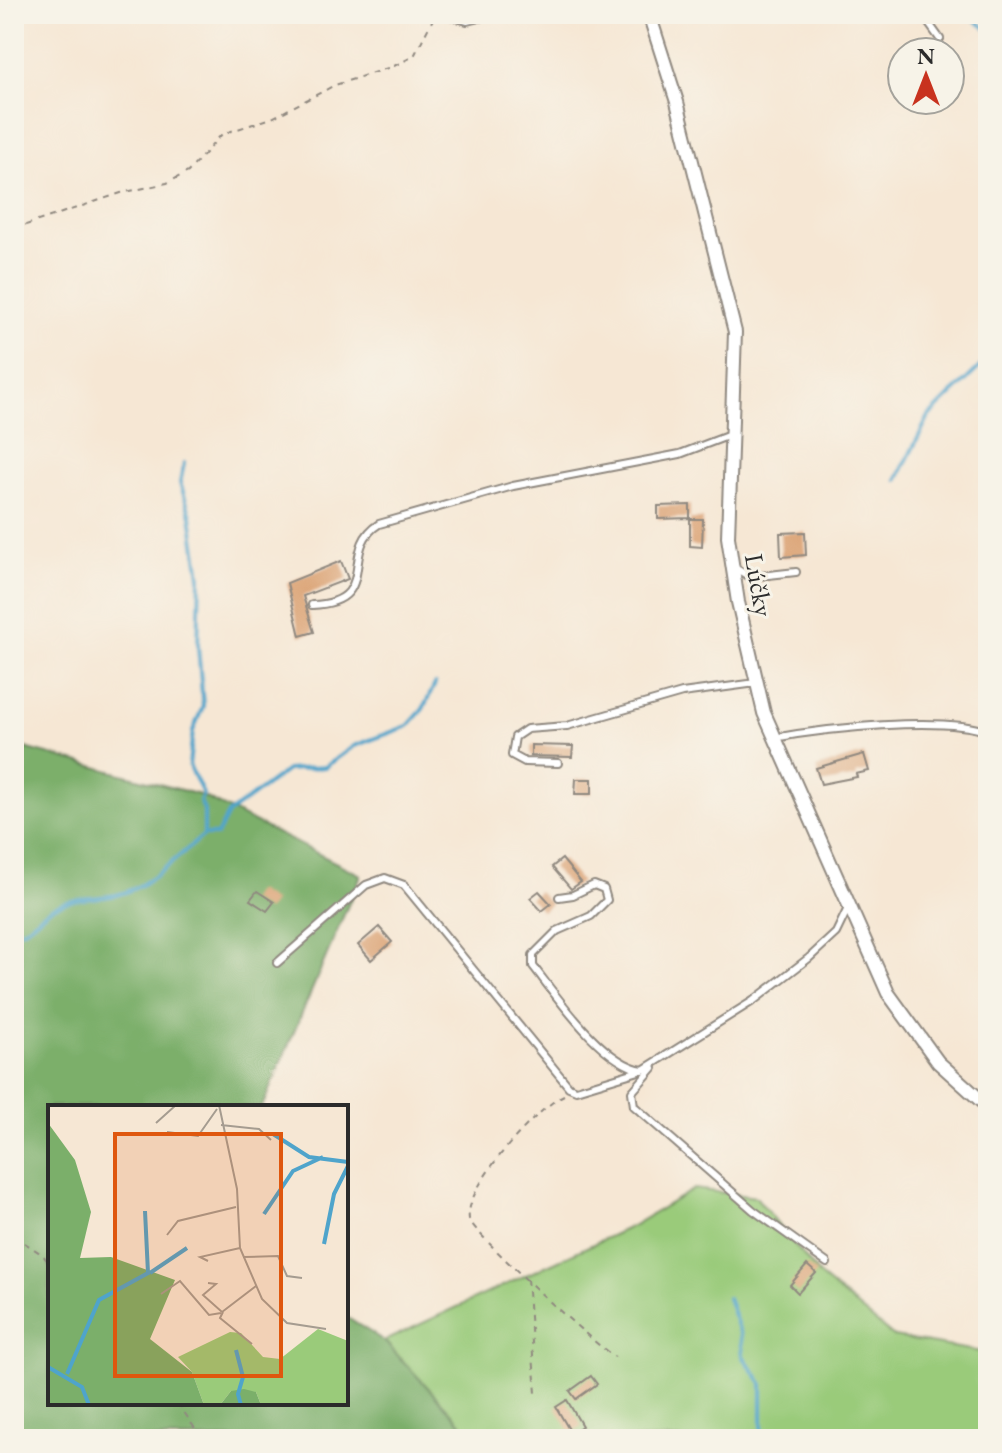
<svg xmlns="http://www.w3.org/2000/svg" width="1002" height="1453" font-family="'EB Garamond',serif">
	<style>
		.green { fill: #9acb7a; stroke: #627b52; stroke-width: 2 }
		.forest { fill: #7baf6a; stroke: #536d4a; stroke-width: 2 }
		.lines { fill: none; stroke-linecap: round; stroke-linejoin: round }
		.stream { stroke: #4fa4cb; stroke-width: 4 }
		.building { fill: #dca477 }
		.lane-casing { stroke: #908980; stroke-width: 10 }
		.street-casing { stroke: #908980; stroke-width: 16 }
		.path { stroke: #908980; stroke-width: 2; stroke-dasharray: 6 6; stroke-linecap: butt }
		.lane { stroke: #fff; stroke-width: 6 }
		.street { stroke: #fff; stroke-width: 12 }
		.labels { text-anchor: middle; stroke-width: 6; stroke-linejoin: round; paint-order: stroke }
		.street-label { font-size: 26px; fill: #2b2b2b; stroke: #f7f3e8 }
		.inset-river { fill: none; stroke: #4fa4cb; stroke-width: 4 }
		.inset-road { fill: none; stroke: #a59c90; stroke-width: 2 }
		.view { fill: #df570e; fill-opacity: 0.15; stroke: #df570e; stroke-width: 4 }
		.inset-edge { fill: none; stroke: #2b2b2b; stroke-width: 4 }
	</style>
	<rect width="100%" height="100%" fill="#f7f3e8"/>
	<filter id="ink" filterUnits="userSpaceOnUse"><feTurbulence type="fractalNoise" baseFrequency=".0125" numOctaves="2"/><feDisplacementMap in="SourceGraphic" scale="16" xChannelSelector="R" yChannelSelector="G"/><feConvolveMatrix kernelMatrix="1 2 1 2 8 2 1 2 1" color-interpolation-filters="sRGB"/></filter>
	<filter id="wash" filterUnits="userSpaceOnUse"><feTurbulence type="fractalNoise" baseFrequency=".006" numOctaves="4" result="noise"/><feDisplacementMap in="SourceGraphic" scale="32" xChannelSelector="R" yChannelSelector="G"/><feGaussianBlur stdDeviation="1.8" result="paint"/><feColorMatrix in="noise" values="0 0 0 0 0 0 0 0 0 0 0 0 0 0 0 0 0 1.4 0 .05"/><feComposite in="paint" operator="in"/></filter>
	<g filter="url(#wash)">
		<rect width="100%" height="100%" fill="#f6e7d4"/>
		<path class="green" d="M694,1189L756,1197L821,1277L894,1337L988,1353V1439H469L466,1428L384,1341L632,1226Z"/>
		<path class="forest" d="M14,745L200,795L361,875L262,1107H50V1403H346V1317L384,1341L466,1428L469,1439H14Z"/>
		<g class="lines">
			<path class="stream" d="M967,14L988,30
				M897,480L929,416L988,359
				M204,835H217L228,814L287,770L325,767L354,746L408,726L423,709L435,684
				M14,931C31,931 40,912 55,906C76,897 95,899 116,895C150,887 178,856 204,835V810L200,801L203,794L189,765L193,731L203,706L198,647L200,577L191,516L180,483L184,463
				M728,1298L741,1335L743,1356L762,1383V1429L766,1439"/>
		</g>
		<g id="blocks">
			<path class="building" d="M690,505V518L658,519V506Z
				M690,519H703L702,547L690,546Z
				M805,532L806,555L781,557L780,533Z
				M341,561L348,579L303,596L314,632L300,636L287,583Z
				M531,745L573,746L572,757L531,756Z
				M864,754L869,771L856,774L857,777L821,784L816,768Z
				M576,779H592V794H575Z
				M562,859L581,882L571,889L552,867Z
				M257,891L274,902L267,911L250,900Z
				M539,891L551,904L542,911L530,898Z
				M379,927L392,942L371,960L358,945Z
				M807,1265L816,1273L798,1293L790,1285Z
				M591,1376L597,1384L576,1399L570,1391Z
				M567,1400L582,1426L571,1433L556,1407Z"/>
		</g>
	</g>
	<g filter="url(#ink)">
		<use href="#blocks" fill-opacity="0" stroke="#908980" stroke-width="2"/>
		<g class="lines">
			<defs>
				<path id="lane" d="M444,14L467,21L495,14
					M922,14L940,39
					M735,568L750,577L796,572
					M312,605C382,602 338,549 379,524L513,486L680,454L730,435
					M774,738C822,729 944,715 988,732
					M558,763L525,762L512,755L515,737L527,729L567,726L682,693L756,683
					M559,897L573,895L594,885L604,889L607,900L591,916L557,931L533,955V966C558,998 603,1064 643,1070L753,1001L809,958L836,933L849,906
					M277,963L366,885L385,878L404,885L569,1087L576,1090L639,1071
					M653,1068L632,1092L634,1106L753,1210L827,1263"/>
				<path id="street" d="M649,14L677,102L735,332L728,537L738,602L764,713L888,993L938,1062L988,1107"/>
			</defs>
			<use href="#lane" class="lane-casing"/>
			<use href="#street" class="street-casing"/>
			<path class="path" d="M14,229L121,193L167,183L188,172L222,134L272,118L335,85L394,66L414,56L434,17
				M564,1095C536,1109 464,1187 469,1219C470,1230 599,1349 615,1357
				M14,1236L43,1255L50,1265
				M527,1279L536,1393
				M178,1403L202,1439"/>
			<use href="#lane" class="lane"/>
			<use href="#street" class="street"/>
		</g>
	</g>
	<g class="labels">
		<g class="street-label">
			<text transform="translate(759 585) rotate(80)" y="9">Lúčky</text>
		</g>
	</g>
	<g transform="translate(48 1105)">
		<rect width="300" height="300" fill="#f6e7d4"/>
		<path d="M270,224L300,236V300H213L208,287L183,286L172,300H156L144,267L130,252L182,227L193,228L215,252L232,254Z" fill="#9acb7a"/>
		<path d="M0,18L27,55L43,107L32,153L63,152L127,175L102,234L144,267L156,300H0ZM196,284L208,287L213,300H172L183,286Z" fill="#7baf6a"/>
		<path class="inset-river" d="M225,29L261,52L300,57M216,109L245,66L275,52M276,139L286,89L300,61M102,168L139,143M188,245L195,272L190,289L193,300M0,262L34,282L41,300M19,269L51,195L100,168L97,106"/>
		<path class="inset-road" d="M171,0L189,84L192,143L214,194L239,218L278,224M108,18L128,0M173,20L211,24L223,35M119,27L150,31L169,4M119,130L130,116L188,102M195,152L230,151L239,171L254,173M160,156L152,152L192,143M160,178L168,179L155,190L174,207L208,181M113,189L132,176L161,210L173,208M175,207L172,213L204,239"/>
		<path class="view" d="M67,29H233V271H67Z"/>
		<rect width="300" height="300" class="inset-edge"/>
	</g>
	<rect width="1002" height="1453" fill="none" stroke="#f7f3e8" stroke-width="48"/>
	<g transform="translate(926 76)"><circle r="38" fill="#f7f3e8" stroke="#a5a39c" stroke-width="2"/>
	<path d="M0-6L14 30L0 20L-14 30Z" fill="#c8321e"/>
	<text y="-12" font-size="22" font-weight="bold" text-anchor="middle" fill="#2b2b2b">N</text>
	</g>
</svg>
